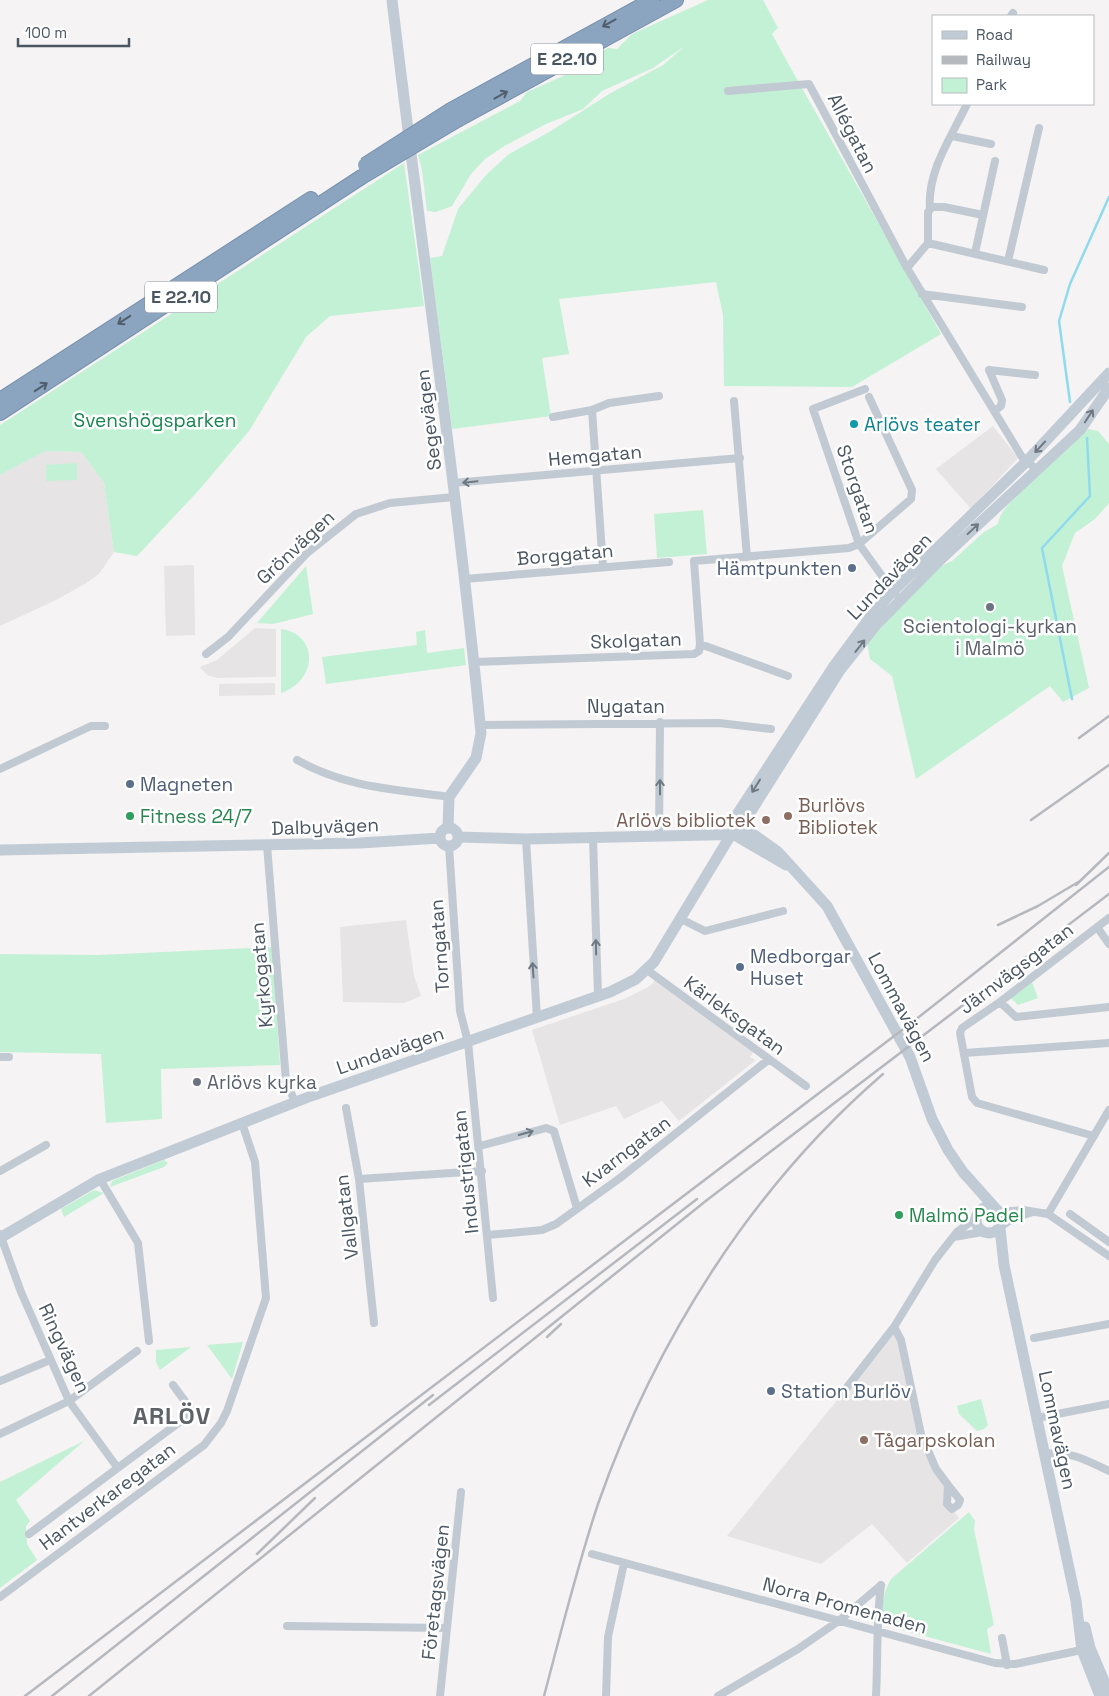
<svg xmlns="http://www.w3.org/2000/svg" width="1109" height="1696" font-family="'Space Grotesk',sans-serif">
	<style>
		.education { fill: #e6e4e5 }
		.green { fill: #c3f1d5 }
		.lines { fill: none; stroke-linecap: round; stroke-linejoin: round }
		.stream { stroke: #90daee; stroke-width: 2.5 }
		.highway-casing { stroke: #7690ad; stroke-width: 16 }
		.street { stroke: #c1cad2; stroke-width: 8 }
		.secondary { stroke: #c1cbd6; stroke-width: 11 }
		.highway { stroke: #8ba5c1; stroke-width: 14 }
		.rail { stroke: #b5b8bd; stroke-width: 2.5 }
		.highway-bridge-casing { stroke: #7690ad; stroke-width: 16; stroke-linecap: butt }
		.highway-bridge { stroke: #8ba5c1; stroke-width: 14 }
		.oneway { stroke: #505e6b }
		.oneway2 { stroke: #6e7984 }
		.oneway3 { stroke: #6e7983 }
		.culture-dot { fill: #0f9aa8; stroke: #fff; stroke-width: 2 }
		.service-dot { fill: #5c6f8a; stroke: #fff; stroke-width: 2 }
		.worship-dot { fill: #6b7280; stroke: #fff; stroke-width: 2 }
		.leisure-dot { fill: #2e9e5b; stroke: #fff; stroke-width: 2 }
		.education-dot { fill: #8d6e63; stroke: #fff; stroke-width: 2 }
		.labels { text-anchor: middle; stroke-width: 5; stroke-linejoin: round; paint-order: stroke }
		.shield { fill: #fff; stroke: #808990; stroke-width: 1 }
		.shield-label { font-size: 18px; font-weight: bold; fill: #4a5661 }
		.street-label { font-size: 19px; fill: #4a5661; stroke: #fff }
		.park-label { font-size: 19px; fill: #17864f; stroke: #fff }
		.culture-label { font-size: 19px; fill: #0d838f; stroke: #fff; text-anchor: start }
		.service-label { font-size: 19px; fill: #4e5e75; stroke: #fff; text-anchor: start }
		.worship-label { font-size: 19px; fill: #5b616d; stroke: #fff }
		.education-label { font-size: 19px; fill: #785e54; stroke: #fff; text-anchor: start }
		.leisure-label { font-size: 19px; fill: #27864d; stroke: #fff; text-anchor: start }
		.district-label { font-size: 24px; font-weight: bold; letter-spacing: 1px; fill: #5f6368; stroke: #fff }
	</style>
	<rect width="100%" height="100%" fill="#f5f3f3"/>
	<path class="education" d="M993,426L1018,458L971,509L936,469Z
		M44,451L81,452L104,483L114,552L99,574L85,584L54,601L0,626V475Z
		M194,565L195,635L166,636L164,566Z
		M255,628L276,629V677L217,678L207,675L200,667L217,660Z
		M275,683V695L219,696V684Z
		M406,920L414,976L421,996L404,1003L343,1002L340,927Z
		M657,978L755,1050L750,1057L756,1060L679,1121L662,1101L624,1119L616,1106L560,1125L532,1030L624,999L650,986Z
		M894,1327L899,1335L921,1434L948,1485L952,1509L959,1518L907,1563L872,1524L821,1564L727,1536L869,1361Z"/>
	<path class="green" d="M708,0H763L778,28L772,34L794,74L941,334L852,387L724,386L723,315L716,282L559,299L569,354L542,358L551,416L452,429L430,258L442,256L458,209L486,175L509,154L551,131L609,94L663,65L685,46L653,68L602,91L583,109L546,124L506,145L485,159L471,174L452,206L436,212L427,211L422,170L418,155L520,101L527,92L581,68L586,59L608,48L617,49L632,34Z
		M404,163L424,306L330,316L306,337L249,431L199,490L137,556L114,552L104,483L81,452L45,451L0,475V425Z
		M1088,429L1098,431L1109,444V503L1095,519L1075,533L1062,566L1089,688L1063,702L1050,686L916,779L892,676L870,659L867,643L934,569L952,561L984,532L998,524C1000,506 1024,493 1033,477Z
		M77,463V480L46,481V465Z
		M703,510L707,554L657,558L654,514Z
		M306,566L313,614L273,624L257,623Z
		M281,629C319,634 318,681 281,693Z
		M425,630L427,653L464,648L466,665L326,684L322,657L417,645L416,632Z
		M272,947L280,1065L161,1069L162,1119L106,1123L101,1054L0,1052V954L99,955Z
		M1032,982L1038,998L1018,1005L1011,998Z
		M164,1160L168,1163L164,1167L110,1187L112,1181Z
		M94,1190L104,1193L64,1217L61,1209Z
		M243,1342L232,1379L207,1345Z
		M191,1347L160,1370L156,1362V1350Z
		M981,1399L988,1425L984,1429L977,1431L959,1414L957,1406Z
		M84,1441L16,1500L30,1521L26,1526L27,1544L37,1560L0,1588V1482Z
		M969,1512L975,1521L974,1529L994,1625L987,1629L991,1654L898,1629L884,1623C880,1609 883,1592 891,1579Z"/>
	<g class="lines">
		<path class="stream" d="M1070,402L1059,321L1070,284L1109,197
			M1072,699L1042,548L1090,496L1087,438"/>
		<defs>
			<path id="highway" d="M451,110L652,0
				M459,119L676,0
				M0,400L311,199
				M0,413L360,178"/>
		</defs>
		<use href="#highway" class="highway-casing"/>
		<path class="street" d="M1011,16L1013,13
			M728,91L809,84L907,268L1022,457L1037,470
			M952,136L991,144
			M930,208C927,171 952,136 967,104
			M928,243V212L932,207H944L983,215
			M975,253L995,161
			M1008,261L1039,128
			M907,268L928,243L1044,270
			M922,294L1022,307
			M989,370L1002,400L1001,406L995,411
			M989,370L1035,375
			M865,389L813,409L859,544L895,594
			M734,401L747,557
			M592,410L603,567
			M553,417L592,410L609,403L659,396
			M453,483L740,458
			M464,579L669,562
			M700,644L694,561L849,548L859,544L911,499L912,490L869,397
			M206,654L228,637L307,553L356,514L390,503L454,497
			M474,662L694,654L699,651L700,644L788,676
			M480,725L719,723L771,729
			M297,760C347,788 394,789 449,797
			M0,769L91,726H105
			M659,836L660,722
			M593,838L598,996
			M526,839L537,1018
			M267,845L286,1081L295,1102
			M449,846L460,1011L468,1042L493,1298
			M681,919L705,931L783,911
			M1097,927L1109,944
			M647,970L806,1086
			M1000,1002L1016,1017L1109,1007
			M964,1053L1109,1043
			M0,1057H9
			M346,1108L359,1179L374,1323
			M1094,1136L977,1103L972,1097L960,1033L962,1028L1000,1002L1109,918
			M480,1146L546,1128L554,1131L577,1208
			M0,1171L46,1145
			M100,1179L138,1243L149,1341
			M359,1179L482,1171
			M999,1212L1023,1210L1048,1214L1109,1256
			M1048,1214L1109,1110
			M1070,1214L1109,1242
			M1000,1227L1014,1218L1030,1213
			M0,1234L21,1292L69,1401L117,1467
			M488,1235L542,1230L556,1224L620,1178L768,1060
			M954,1237L982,1232
			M894,1327L901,1340L921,1434L936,1469L948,1485L947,1504L952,1509L958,1505L960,1500L948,1485
			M1034,1338L1109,1324
			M0,1381L50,1360
			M841,1395L894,1327L935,1260L957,1232L976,1218
			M1037,1418L1109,1404
			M0,1434L69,1401L137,1351
			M1045,1454C1069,1450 1088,1461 1109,1471
			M29,1534L193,1412L173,1385
			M592,1554L995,1663L1015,1664L1086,1649
			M0,1597L204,1445L221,1423L227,1411L266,1298L255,1162L242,1123
			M287,1626L447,1628
			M1002,1638L1007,1665
			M440,1696L461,1492
			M606,1696L608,1637L624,1563
			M718,1696L798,1649L840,1620L881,1585
			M876,1696C878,1659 876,1621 881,1585"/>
		<path class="secondary" d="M392,0C421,244 457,488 481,733L476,758L449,797L448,828
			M440 837a9 9 0 1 1 18 0a9 9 0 1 1-18 0Z
			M735,830L748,816L840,670L876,625L940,560L1080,430L1109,388
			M733,834L786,865
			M458,837L526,839L753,834L778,852L827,906L910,1057L932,1119L948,1150L963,1172L996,1209
			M0,850L360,843L440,838
			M976 1220a13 13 0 1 1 26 0a13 13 0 1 1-26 0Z
			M1000,1228L1004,1265L1076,1601L1082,1650L1100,1696
			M0,1238L100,1179L311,1096L610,992L636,979L654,962L732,833L738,813L834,666L871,616L892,592L1026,462L1109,373
			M1085,1627L1090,1648L1109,1693"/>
		<use href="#highway" class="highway"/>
		<path class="rail" d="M1079,738L1109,716
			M1031,820L1109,765
			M1076,885L1109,853
			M998,925L1038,906L1080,881
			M547,1337L561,1324
			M429,1405L697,1199
			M257,1554L315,1498
			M25,1696L910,1024L1109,867
			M52,1696L433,1395
			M89,1696L707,1200L1109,894
			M544,1696C561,1632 577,1567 598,1504C655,1341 752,1187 883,1074"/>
		<defs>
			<path id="highway-bridge" d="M365,165L451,110
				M360,178L459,119"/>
		</defs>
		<use href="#highway-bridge" class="highway-bridge-casing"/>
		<use href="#highway-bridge" class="highway-bridge"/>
	</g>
	<defs><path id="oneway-shaft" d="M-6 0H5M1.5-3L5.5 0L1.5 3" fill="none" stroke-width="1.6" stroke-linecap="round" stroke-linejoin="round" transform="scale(1.25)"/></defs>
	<g class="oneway">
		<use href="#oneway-shaft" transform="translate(609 23) rotate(151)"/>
		<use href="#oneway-shaft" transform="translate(501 95) rotate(-29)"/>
		<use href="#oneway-shaft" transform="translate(124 320) rotate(147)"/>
		<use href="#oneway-shaft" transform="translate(41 387) rotate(-33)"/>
	</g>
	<g class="oneway2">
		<use href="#oneway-shaft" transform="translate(1089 416) rotate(-57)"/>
		<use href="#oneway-shaft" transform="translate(1040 447) rotate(133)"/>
		<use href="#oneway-shaft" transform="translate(973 529) rotate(-43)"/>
		<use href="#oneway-shaft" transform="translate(860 646) rotate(-52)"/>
		<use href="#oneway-shaft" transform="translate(756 786) rotate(122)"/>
	</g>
	<g class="oneway3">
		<use href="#oneway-shaft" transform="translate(470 482) rotate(174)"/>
		<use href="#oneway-shaft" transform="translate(660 787) rotate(-90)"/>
		<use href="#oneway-shaft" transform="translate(596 947) rotate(-91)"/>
		<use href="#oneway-shaft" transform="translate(533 970) rotate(-94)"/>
		<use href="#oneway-shaft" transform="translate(526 1133) rotate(-16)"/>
	</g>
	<circle class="culture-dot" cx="854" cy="424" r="5"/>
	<g class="service-dot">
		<circle cx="852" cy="568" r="5"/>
		<circle cx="130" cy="784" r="5"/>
		<circle cx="740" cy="967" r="5"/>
		<circle cx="771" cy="1391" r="5"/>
	</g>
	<g class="worship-dot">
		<circle cx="990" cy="607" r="5"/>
		<circle cx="197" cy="1082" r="5"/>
	</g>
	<g class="leisure-dot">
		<circle cx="130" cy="816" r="5"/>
		<circle cx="899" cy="1215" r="5"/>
	</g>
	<g class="education-dot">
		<circle cx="788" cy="816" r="5"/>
		<circle cx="766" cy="820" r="5"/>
		<circle cx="864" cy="1440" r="5"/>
	</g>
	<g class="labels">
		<g class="shield">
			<rect x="531" y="43.5" width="72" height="31" rx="4"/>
			<rect x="145" y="281.5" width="72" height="31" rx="4"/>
		</g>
		<g class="shield-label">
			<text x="567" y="65">E 22.10</text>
			<text x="181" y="303">E 22.10</text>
		</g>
		<g class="street-label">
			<text transform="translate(853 133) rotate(63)" y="7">Allégatan</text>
			<text transform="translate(428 420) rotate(-97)" y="7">Segevägen</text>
			<text transform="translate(595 455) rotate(-5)" y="7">Hemgatan</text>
			<text transform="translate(858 489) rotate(71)" y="7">Storgatan</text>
			<text transform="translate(295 547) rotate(-43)" y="7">Grönvägen</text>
			<text transform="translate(565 554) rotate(-5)" y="7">Borggatan</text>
			<text transform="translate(889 576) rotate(-46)" y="7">Lundavägen</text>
			<text transform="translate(636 640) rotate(-2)" y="7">Skolgatan</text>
			<text x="626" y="713">Nygatan</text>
			<text transform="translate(325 826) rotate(-2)" y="7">Dalbyvägen</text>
			<text transform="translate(439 946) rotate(-94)" y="7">Torngatan</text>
			<text transform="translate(1016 968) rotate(-37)" y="7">Järnvägsgatan</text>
			<text transform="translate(261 975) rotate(-95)" y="7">Kyrkogatan</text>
			<text transform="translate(902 1007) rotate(62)" y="7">Lommavägen</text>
			<text transform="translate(735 1015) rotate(36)" y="7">Kärleksgatan</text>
			<text transform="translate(390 1050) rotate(-19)" y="7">Lundavägen</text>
			<text transform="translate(626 1151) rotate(-37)" y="7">Kvarngatan</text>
			<text transform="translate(465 1172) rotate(-96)" y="7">Industrigatan</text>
			<text transform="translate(346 1217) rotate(-97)" y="7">Vallgatan</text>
			<text transform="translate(65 1348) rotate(65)" y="7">Ringvägen</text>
			<text transform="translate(1058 1430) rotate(78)" y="7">Lommavägen</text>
			<text transform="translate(107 1496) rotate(-37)" y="7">Hantverkaregatan</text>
			<text transform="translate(435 1592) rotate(-84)" y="7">Företagsvägen</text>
			<text transform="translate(845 1605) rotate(15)" y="7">Norra Promenaden</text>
		</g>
		<g class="park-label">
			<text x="155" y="427">Svenshögsparken</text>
		</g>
		<g class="culture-label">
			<text x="864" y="431">Arlövs teater</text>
		</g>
		<g class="service-label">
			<text x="842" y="575" text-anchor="end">Hämtpunkten</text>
			<text x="140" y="791">Magneten</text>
			<text x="750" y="963">Medborgar<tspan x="750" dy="22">Huset</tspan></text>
			<text x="781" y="1398">Station Burlöv</text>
		</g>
		<g class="worship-label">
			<text x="990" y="633">Scientologi-kyrkan<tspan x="990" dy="22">i Malmö</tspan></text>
			<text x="207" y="1089" text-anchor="start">Arlövs kyrka</text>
		</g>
		<g class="education-label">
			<text x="798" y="812">Burlövs<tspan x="798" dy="22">Bibliotek</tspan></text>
			<text x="756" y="827" text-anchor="end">Arlövs bibliotek</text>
			<text x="874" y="1447">Tågarpskolan</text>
		</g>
		<g class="leisure-label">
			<text x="140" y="823">Fitness 24/7</text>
			<text x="909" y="1222">Malmö Padel</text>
		</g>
		<g class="district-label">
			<text x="172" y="1424">ARLÖV</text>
		</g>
	</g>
	<rect x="932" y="15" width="162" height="90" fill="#ffffff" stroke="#b7bbc0"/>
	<rect x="942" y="31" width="25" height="8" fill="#c1cbd6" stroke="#b7bbc0"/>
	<text x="976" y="40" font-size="15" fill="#4a5661">Road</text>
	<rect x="942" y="56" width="25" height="8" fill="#b5b8bd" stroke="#b7bbc0"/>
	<text x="976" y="65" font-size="15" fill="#4a5661">Railway</text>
	<rect x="942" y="78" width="25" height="15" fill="#c3f1d5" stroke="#b7bbc0"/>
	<text x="976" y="90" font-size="15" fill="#4a5661">Park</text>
	<path d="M18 38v8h111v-8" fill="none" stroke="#4a5661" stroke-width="2.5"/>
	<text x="25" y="38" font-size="15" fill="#4a5661" stroke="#ffffff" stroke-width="4" paint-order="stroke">100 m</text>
</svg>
